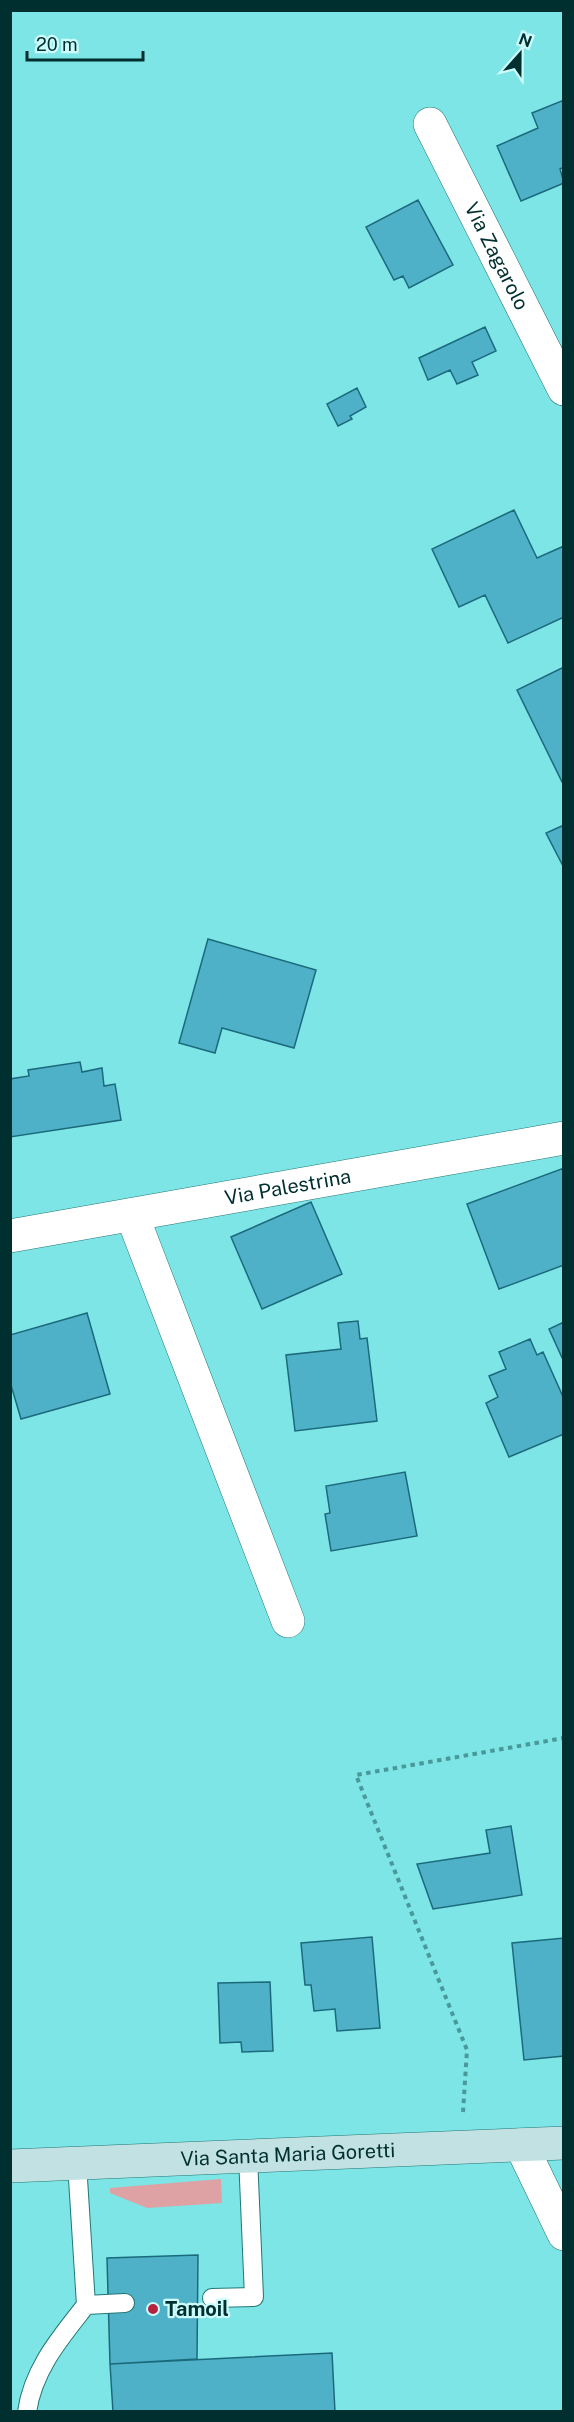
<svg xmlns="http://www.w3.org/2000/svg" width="574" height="2422" font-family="'Public Sans',sans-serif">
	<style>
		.green { fill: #dea2a5 }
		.building { fill: #4fb1c8; stroke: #1b6a7c; stroke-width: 1.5 }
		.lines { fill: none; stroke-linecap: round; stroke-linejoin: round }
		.service-casing { stroke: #237777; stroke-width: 20 }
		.minor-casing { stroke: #237777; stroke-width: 34 }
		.secondary-casing { stroke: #237777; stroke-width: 34 }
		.path { stroke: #49999a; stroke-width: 4; stroke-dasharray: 4.5 4.5; stroke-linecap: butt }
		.service { stroke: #fff; stroke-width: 18 }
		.minor { stroke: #fff; stroke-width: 33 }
		.secondary { stroke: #c2e1e2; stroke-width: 33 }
		.poi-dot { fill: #b52340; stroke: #cdfcfc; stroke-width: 2 }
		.labels { text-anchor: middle; stroke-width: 4.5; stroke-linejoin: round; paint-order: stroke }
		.street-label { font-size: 20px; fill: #002f30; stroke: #cdfcfc }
		.poi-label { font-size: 20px; font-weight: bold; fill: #002f30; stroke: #cdfcfc; text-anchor: start }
	</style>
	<rect width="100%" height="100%" fill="#7de5e5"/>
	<path class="green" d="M221,2179L222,2203L147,2208L110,2193V2188Z"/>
	<path class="building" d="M564,100V167L560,169L564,183L521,201L497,146L538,128L532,113Z
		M418,200L453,265L409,288L403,276L394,280L366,227Z
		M485,327L496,351L472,362L478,375L457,384L450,370L428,380L419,358Z
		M357,388L366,407L350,416L352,419L338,426L327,404Z
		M514,510L537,558L564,546V617L508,643L485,595L459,607L432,549Z
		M564,667V786L517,690Z
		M564,825V868L546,833Z
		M208,939L316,970L294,1048L222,1028L215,1053L179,1043Z
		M80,1062L82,1072L102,1068L104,1086L115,1084L121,1120L10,1137V1079L29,1076L28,1070Z
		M564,1168V1265L499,1289L467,1204Z
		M311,1202L342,1274L262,1309L231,1237Z
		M87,1313L110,1394L21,1419L10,1382V1335Z
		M358,1321L360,1339L367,1338L377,1421L295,1431L286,1355L341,1349L338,1323Z
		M564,1322V1362L549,1329Z
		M530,1339L537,1355L543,1352L564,1399V1434L509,1457L486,1403L498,1397L489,1376L506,1369L499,1352Z
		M405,1472L417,1536L331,1551L325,1514L330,1513L326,1486Z
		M511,1826L522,1895L433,1909L417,1864L490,1853L486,1830Z
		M372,1937L380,2028L337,2031L335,2009L314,2011L311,1985H305L301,1943Z
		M564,1938V2056L524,2060L512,1943Z
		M270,1982L273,2051L242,2052L241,2042L220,2043L218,1983Z
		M198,2255L197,2359L110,2364L107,2258Z
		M332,2353L335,2412H113L110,2364Z"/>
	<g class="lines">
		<defs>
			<path id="service" d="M77,2163L86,2305L125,2303
				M212,2298L254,2297L248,2156
				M27,2412C33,2369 61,2337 86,2305"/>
			<g id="minor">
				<path id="s1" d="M430,124L564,389"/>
				<path d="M132,1215L288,1621"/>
				<path id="s2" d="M10,1236L564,1138"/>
				<path d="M521,2145L564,2234"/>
			</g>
			<g id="secondary">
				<path id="s3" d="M10,2166L564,2143"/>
			</g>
		</defs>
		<use href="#service" class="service-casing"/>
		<use href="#minor" class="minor-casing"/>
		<use href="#secondary" class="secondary-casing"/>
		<path class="path" d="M463,2112L467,2050L356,1775L564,1738"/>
		<use href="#service" class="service"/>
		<use href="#minor" class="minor"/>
		<use href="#secondary" class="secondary"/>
	</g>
	<circle class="poi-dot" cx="153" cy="2309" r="6"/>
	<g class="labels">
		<g class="street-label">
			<text dy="7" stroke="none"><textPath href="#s1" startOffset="148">Via Zagarolo</textPath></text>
			<text dy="7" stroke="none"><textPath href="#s2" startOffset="282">Via Palestrina</textPath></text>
			<text dy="7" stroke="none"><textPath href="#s3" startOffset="278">Via Santa Maria Goretti</textPath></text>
		</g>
		<g class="poi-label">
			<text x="165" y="2316">Tamoil</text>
		</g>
	</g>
	<rect width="574" height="2422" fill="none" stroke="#002f30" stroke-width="24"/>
	<g transform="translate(520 54) rotate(21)" stroke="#cdfcfc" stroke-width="4.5" paint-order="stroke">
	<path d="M0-4.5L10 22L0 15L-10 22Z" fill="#002f30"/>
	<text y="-9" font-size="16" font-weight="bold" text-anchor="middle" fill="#002f30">N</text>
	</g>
	<path d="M27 51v9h116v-9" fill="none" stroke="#002f30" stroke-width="3"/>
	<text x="36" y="51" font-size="18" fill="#002f30" stroke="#cdfcfc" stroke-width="4.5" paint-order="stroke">20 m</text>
</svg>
